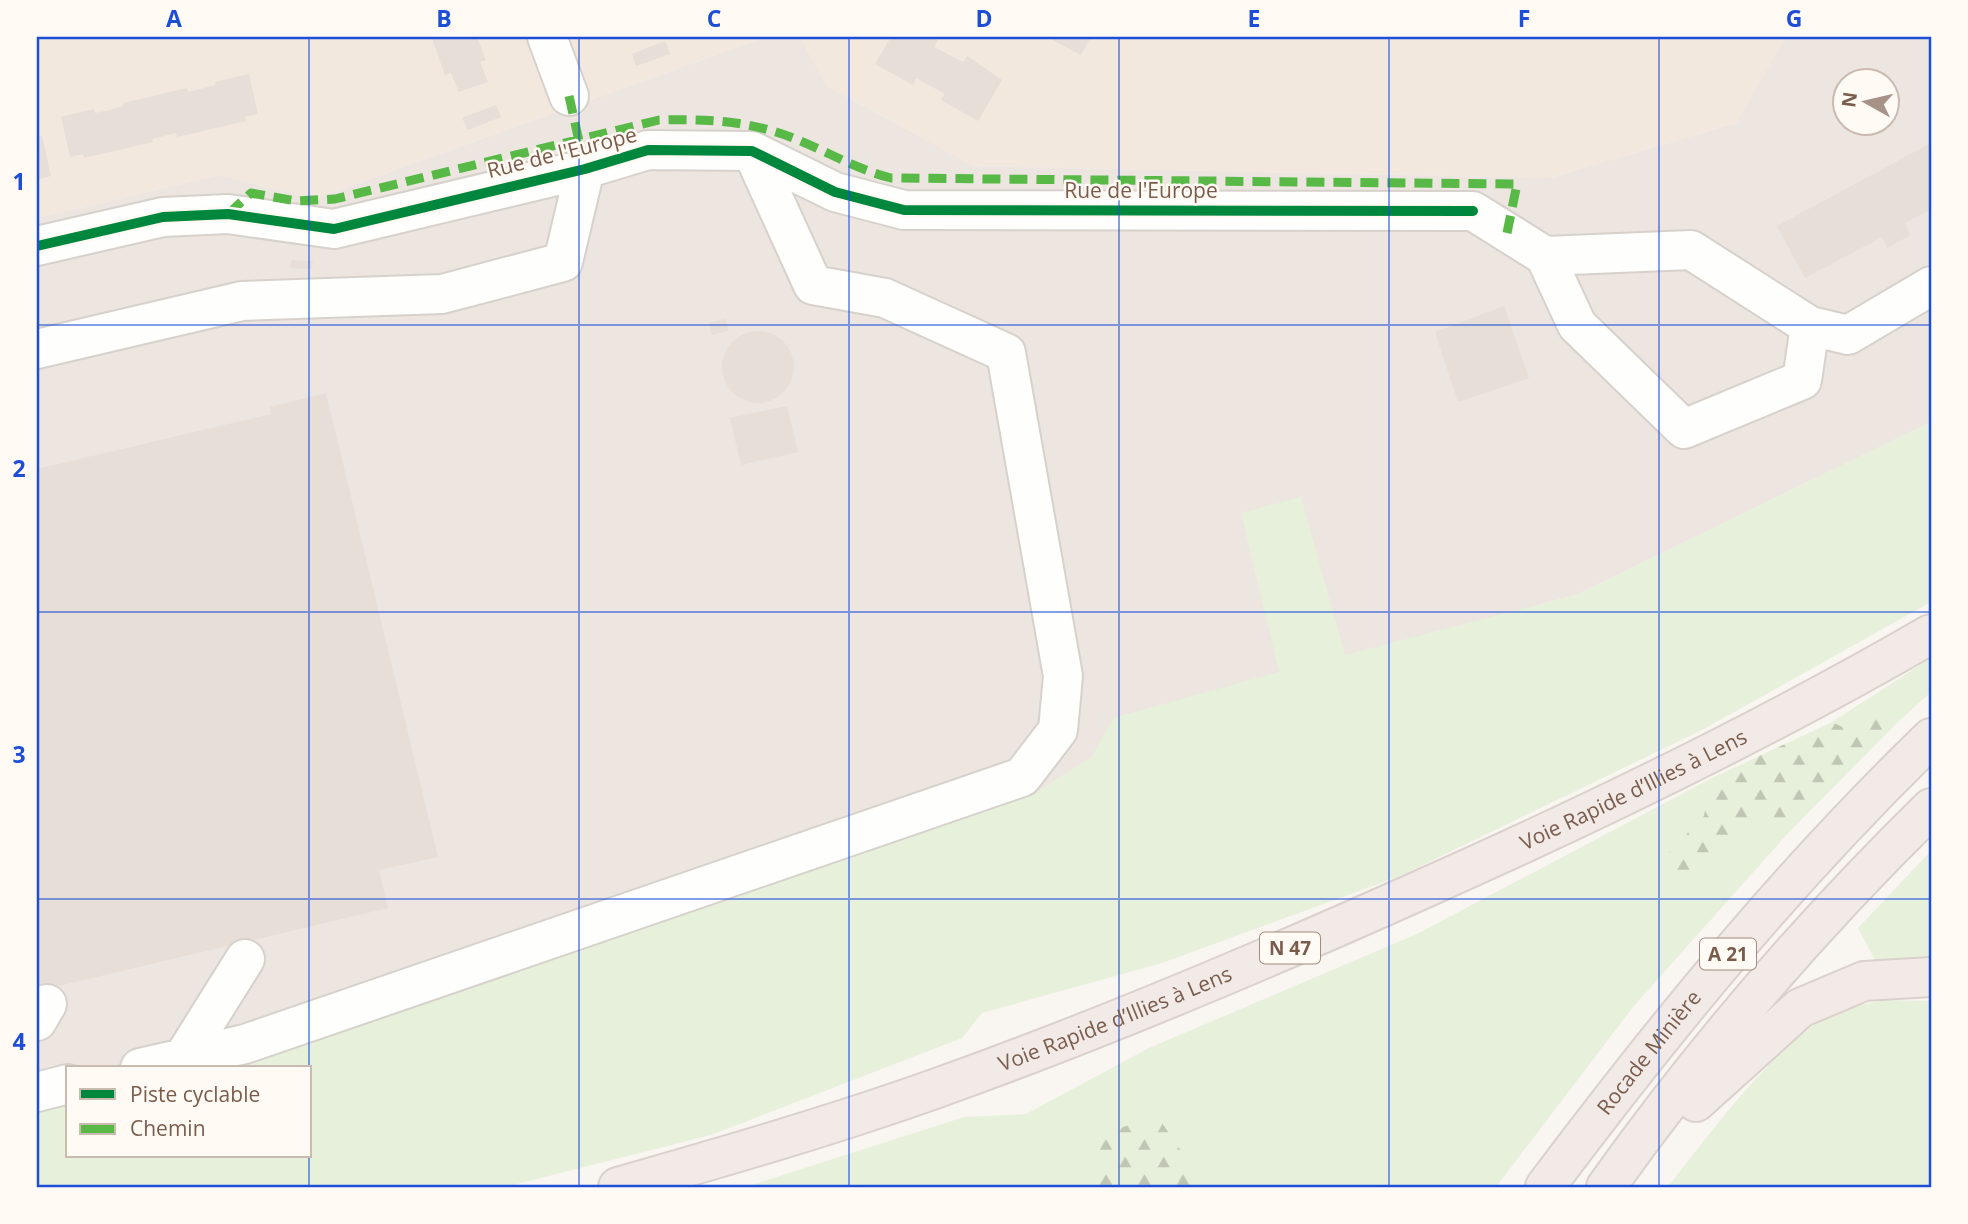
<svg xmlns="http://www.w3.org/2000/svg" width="1968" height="1224" font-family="'Open Sans',sans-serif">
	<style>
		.residential { fill: #f2e8de }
		.industrial { fill: #ede5e0; fill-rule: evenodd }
		.grass { fill: #e7f0db }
		.forest { fill: url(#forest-firs) }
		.building { fill: #e6ded7 }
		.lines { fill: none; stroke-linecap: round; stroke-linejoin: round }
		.minor-casing { stroke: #d7d1cb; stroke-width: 42 }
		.highway-casing { stroke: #dad1cc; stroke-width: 42 }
		.minor { stroke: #fefefd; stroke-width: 38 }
		.highway { stroke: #f2eae7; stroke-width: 38 }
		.quiet { stroke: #58b947; stroke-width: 9; stroke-dasharray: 18 9; stroke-linecap: butt }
		.cycleway-casing { stroke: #fffaf3; stroke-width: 15 }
		.cycleway { stroke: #00873e; stroke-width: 10 }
		.grid { fill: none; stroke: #1d4ed8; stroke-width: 2; stroke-opacity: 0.55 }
		.labels { text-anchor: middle; stroke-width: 5; stroke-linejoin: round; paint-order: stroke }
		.shield { fill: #fffaf3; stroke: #a28b7f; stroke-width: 2 }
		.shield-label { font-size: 19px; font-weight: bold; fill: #7a5c4d }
		.street-label { font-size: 21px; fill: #7a5c4d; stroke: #fffaf3 }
		.neatline { fill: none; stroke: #1d4ed8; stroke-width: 2.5 }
		.grid-label { font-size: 23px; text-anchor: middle; font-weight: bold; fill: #1d4ed8 }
	</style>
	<defs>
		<pattern id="forest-firs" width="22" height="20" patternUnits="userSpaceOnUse" patternTransform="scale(1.75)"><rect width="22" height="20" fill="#e7f0db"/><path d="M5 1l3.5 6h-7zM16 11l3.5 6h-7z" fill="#c0c6b4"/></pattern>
	</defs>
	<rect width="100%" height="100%" fill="#f9f5f0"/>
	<path class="residential" d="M37,37H766L314,199L220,175L37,218Z
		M800,37H1785L1736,123L1550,178L974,166L827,86Z"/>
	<path class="industrial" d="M766,37H800L827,86L974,166L1550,178L1736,123L1785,37H1931V422L1576,595L1114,718L1092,757L1040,790L247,1057L197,1068H68L37,1104V218L220,175L314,199ZM1846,80H1888V122H1846Z"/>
	<path class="grass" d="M1931,422V602L1702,730L1400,876L1162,963L982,1013L962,1038L711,1135L505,1187H37V1104L68,1097V1156H310V1068H197L247,1057L1040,790L1092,757L1113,718L1279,672L1241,513L1301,497L1345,655L1576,595Z
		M1931,658V692L1898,722L1881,713L1853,732L1832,722Z
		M1710,779L1704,816L1656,866L1691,888L1757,823L1791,830L1633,1007L1496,1187H1193L1196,1173L1101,1136L1092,1187H746L964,1117L1026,1114L1149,1048L1417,934Z
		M1931,851V959L1875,960L1858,928Z
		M1885,1000L1931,1001V1187H1668C1706,1138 1782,1035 1838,1011C1853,1005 1870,1004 1885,1000Z"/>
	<path class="forest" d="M1881,713L1898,722L1791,830L1757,823L1690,889L1656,866L1704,816L1710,779L1832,722L1853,732Z
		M1156,1114L1196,1173L1193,1187H1092L1101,1136Z"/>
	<path class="building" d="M439,37H477L486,60L480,62L488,82L459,92L451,73L445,75L432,39Z
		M891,37H932L938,40L934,47L963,62L967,56L1002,80L978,121L941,100L945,94L916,78L913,85L875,64Z
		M1047,37H1091L1081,55Z
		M665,41L670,54L636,66L632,54Z
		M249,74L258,114L245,117L246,121L177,137L176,133L152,139L153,142L84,158L83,154L70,157L61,117L94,109L95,113L110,110L123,106V103L187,88L188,92L216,85L215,82Z
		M496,105L501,117L468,130L462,118Z
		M42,136L51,176L39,179L37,183V137Z
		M1931,143V209L1905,223L1911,235L1887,248L1882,237L1805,278L1777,226Z
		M292,260L313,261L311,269L290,268Z
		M1504,306L1529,378L1458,402L1435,332Z
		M726,319L728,331L712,335L709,323Z
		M722 367a36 36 0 1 1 72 0a36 36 0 1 1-72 0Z
		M326,393L438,857L379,870L388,908L37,991V469L271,414L270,407Z
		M787,406L798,452L741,465L730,418Z"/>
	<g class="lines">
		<defs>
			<path id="minor" d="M547,37L569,96
				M37,246L163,217L228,214L334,229L585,169L648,150L752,151L835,192L904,210L1473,211L1545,256L1577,325L1684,429L1802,380L1810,326L1691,250L1545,256
				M1810,326L1848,335L1931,286
				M37,349L242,301L442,294L563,262L585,169
				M37,1021L47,1004
				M183,1058L245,959
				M140,1068L245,1044L1022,777L1058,730L1063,676L1006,353L885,298L813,285L752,151
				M37,1092L68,1084"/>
			<g id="highway">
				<path d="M1696,1102L1800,1008L1864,981L1931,977"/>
				<path id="s1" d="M618,1187C726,1156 834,1125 940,1087C1105,1028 1265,960 1425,888C1598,811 1767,729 1931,634"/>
				<path id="s2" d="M1545,1187C1665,1027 1787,878 1931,738"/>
				<path d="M1606,1187C1702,1052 1813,924 1931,808"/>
			</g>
		</defs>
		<use href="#minor" class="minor-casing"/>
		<use href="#highway" class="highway-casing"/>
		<use href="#minor" class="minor"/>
		<use href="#highway" class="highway"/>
		<path class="quiet" d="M569,96L579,141
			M228,214L251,193L296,201L335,199L659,120C698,119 738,120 776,132C816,144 850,168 891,178L1517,184L1507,233"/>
		<defs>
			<path id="cycleway" d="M37,246L163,217L228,214L334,229L585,169L648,150L752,151L835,192L904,210L1473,211"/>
		</defs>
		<use href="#cycleway" class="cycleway-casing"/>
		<use href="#cycleway" class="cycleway"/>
	</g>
	<path class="grid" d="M309,37V1068M579,37V1187M849,37V1187M1119,37V1187M1389,37V1187M1659,37V1187M37,325H1931M37,612H1931M37,899H1931M309,1156V1187"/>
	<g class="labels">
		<g class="shield">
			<rect x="1260" y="932.5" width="60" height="31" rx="5"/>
			<rect x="1700" y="938.5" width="56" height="31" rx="5"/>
		</g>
		<g class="shield-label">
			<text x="1290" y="955">N 47</text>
			<text x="1728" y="961">A 21</text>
		</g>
		<g class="street-label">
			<text transform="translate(562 153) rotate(-14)" y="7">Rue de l'Europe</text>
			<text x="1141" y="198">Rue de l'Europe</text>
			<text dy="7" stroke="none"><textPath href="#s1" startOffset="1092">Voie Rapide d’Illies à Lens</textPath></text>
			<text dy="7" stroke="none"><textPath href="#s1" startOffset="525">Voie Rapide d’Illies à Lens</textPath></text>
			<text dy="7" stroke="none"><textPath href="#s2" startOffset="170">Rocade Minière</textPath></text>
		</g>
	</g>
	<rect width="1968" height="1224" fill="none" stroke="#fffaf3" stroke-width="77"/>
	<rect x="66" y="1066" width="245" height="91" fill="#fffaf3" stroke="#cabbb1" stroke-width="2"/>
	<rect x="80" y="1089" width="35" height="10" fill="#00873e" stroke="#cabbb1" stroke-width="2"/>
	<text x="130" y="1102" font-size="21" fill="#7a5c4d">Piste cyclable</text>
	<rect x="80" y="1124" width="35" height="10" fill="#58b947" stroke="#cabbb1" stroke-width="2"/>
	<text x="130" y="1136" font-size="21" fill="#7a5c4d">Chemin</text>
	<g transform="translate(1866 102) rotate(278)"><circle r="33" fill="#fffaf3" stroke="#cabbb1" stroke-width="2"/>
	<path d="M0-5L12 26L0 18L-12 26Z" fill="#a69286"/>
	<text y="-10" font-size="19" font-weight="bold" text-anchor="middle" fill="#7a5c4d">N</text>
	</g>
	<rect x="38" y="38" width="1892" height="1148" class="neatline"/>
	<g class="grid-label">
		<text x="174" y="27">A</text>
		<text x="444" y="27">B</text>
		<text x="714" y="27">C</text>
		<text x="984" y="27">D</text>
		<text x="1254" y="27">E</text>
		<text x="1524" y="27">F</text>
		<text x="1794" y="27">G</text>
		<text x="19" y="190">1</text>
		<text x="19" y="477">2</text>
		<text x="19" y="763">3</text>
		<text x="19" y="1050">4</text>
	</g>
</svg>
